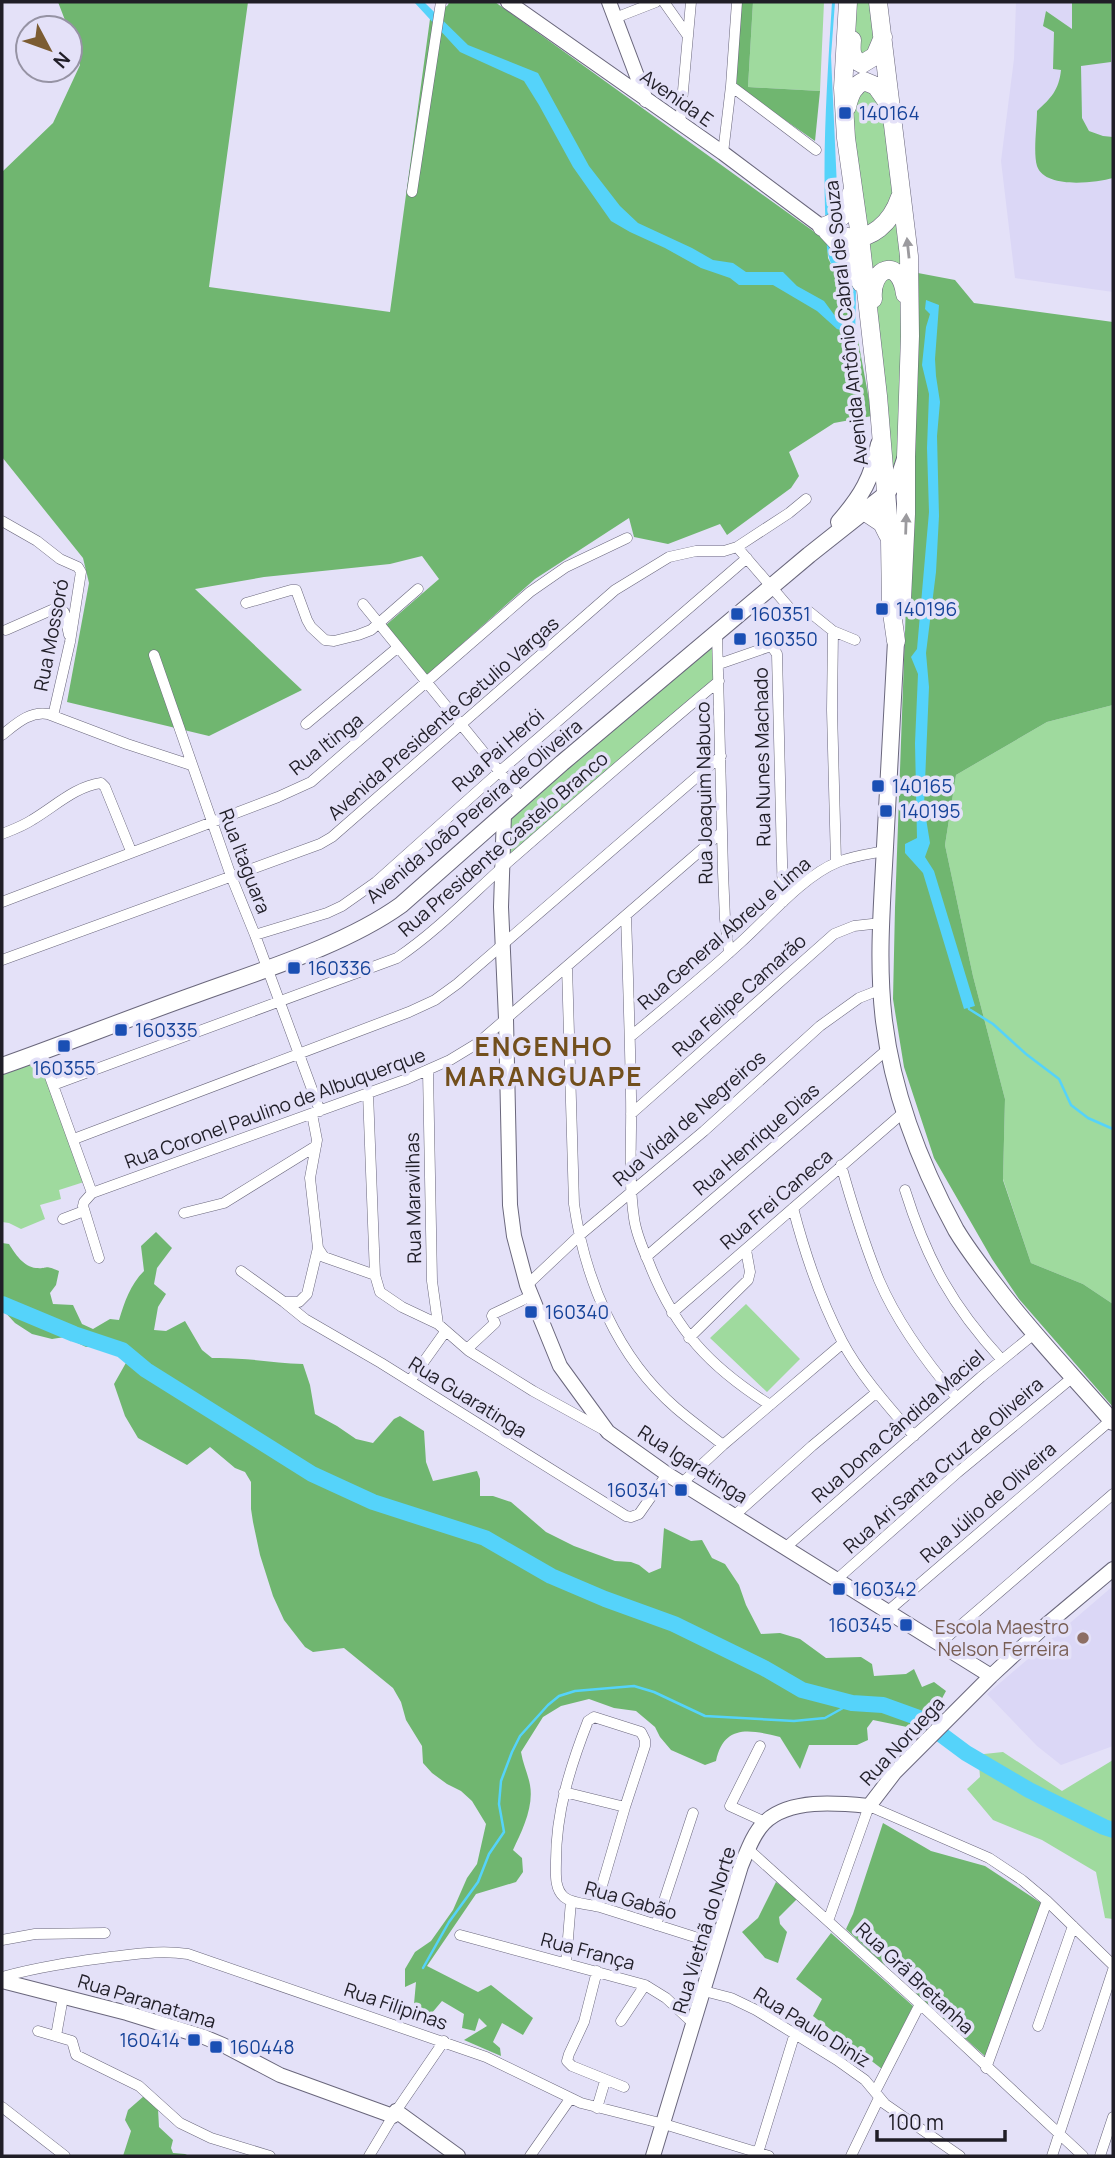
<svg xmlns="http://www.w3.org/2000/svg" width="1115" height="2158" font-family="Manrope,sans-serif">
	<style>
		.built { fill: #dbd7f6 }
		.green { fill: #9fda9e }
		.forest { fill: #70b670 }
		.water { fill: #55d3fa }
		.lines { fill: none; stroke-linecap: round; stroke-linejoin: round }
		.stream { stroke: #55d3fa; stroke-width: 2.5 }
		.river { stroke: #55d3fa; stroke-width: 16 }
		.street-casing { stroke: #6a677c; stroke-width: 11 }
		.secondary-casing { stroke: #6a677c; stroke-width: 16 }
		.primary-casing { stroke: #6a677c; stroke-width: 18 }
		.highway-casing { stroke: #6a677c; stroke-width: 19 }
		.street { stroke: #fff; stroke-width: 10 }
		.secondary { stroke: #fff; stroke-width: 14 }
		.primary { stroke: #fff; stroke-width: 16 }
		.highway { stroke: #fff; stroke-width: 18 }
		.oneway { fill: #9b9a9e }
		.transit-dot { fill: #1a4fb4; stroke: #e4e1f8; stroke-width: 2.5 }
		.education-dot { fill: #8d6e63; stroke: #e4e1f8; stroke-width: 2.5 }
		.labels { text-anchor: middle; stroke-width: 7; stroke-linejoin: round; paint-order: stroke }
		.street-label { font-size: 19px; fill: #201e27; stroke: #e4e1f8 }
		.transit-label { font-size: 19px; fill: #164399; stroke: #e4e1f8; text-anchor: start }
		.education-label { font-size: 19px; fill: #785e54; stroke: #e4e1f8; text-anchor: end }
		.district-label { font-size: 26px; font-weight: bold; letter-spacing: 2px; fill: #724f1d; stroke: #e4e1f8 }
	</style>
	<rect width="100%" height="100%" fill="#e4e1f8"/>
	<path class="built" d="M1016,2H1113V292L1015,278L1001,161L1014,59Z
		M1113,1586V1746L1061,1765L1037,1746L987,1694Z"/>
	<path class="green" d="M753,2H824L820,91L748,87Z
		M846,2H880V42L865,65L851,55Z
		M872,84L890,125L894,205L864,233L850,119L854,94Z
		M900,214L906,277L897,264L870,291L866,241Z
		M888,272L902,301L904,451L888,489L876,298Z
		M717,633V681L505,862L504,813Z
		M1113,705V1304L1083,1284L1031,1263L1003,1179L1005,1099L973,976L945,845L956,775L1047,722Z
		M40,1060L84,1182L59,1190L61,1199L40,1205L45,1219L21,1229L9,1223L2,1222V1075Z
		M746,1304L800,1359L767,1392L710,1338Z
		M926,1727L965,1756L1003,1752L1062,1791L1113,1760V1919L1105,1918L1096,1872L1042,1840L993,1820L967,1789L980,1777L979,1764L964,1757Z"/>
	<path class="forest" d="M58,2H248L209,287L390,312L430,19L448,5L449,2H495L827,241L828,258L844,290L856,329L872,416L834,423L789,452L799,476L791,488L727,535L720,524L668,544L634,537L629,518L535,579L427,675L386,625L439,579L422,556L390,564L264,577L195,589L302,690L209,736L67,702L89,583L83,558L2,457V172L53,123L80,65L70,35V28H68Z
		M742,2H753L748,87L820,91L815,141L735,85Z
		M1072,2H1112L1111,62L1081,66L1082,118L1089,131L1103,136L1113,137V178C1094,183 1045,189 1037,166C1033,153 1037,125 1037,111C1051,98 1059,90 1061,70L1053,69L1054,32L1043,26L1046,11L1072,29Z
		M918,273L955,280L974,303L1113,322V705L1047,722L956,775L945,845L973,976L1005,1099L1003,1180L1031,1263L1083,1284L1113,1304V1407L1019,1299L992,1259L934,1158L904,1067L893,999L895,908Z
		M156,1232L172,1248L157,1268L154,1284L166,1294L158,1307L154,1330L166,1331L185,1321L202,1350L212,1358C242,1357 273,1363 303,1364L310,1385L315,1414L337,1426L356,1439L373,1443L394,1419L400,1416L424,1431L426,1462L433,1481L477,1471L480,1479V1496H493L511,1502L546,1532L574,1546L615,1561L631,1562L639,1565L649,1573L661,1568L664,1528L691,1541L702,1540L712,1558L725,1564L739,1585L746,1605L761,1634L780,1633L800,1639L826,1658L861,1657L872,1664L874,1676L906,1674L914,1669L922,1687L934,1682L946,1691L933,1715L919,1734L907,1727L873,1720L867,1728L868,1740L857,1745H809L800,1769L780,1737C751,1730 724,1723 716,1761L705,1765L671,1750L660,1737L655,1727L636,1711L614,1708L589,1699L561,1706L543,1717L521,1752C523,1764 528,1774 530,1785C534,1807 522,1831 513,1850L522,1858L523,1872L516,1882L476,1894L427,1966L478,1992L491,1985L533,2018L523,2035L502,2023L493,2042L500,2048L501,2056L464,2040L487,2026L479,2018L475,2031L462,2028L464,2014L442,2001L431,2014L414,2004L416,1982L405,1987V1969L415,1952L431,1941L453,1910L467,1878L477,1864L486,1824L472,1801L461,1791L447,1784L432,1773L423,1763L422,1746L406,1720L401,1702L393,1688L344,1648L313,1652L305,1647L284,1620L273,1596L260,1555L253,1522L251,1509V1482L245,1472L235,1468L210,1447L187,1465L138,1438L125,1416L114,1384L127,1361L104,1347H86L65,1337L52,1339L32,1334L15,1323L2,1309V1243L9,1244C15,1254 24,1267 36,1268C49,1269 43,1264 59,1271L56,1285L50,1293L53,1304L73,1305L82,1324L93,1329L110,1319L119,1320C125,1301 130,1285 144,1271L141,1246Z
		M883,1823L931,1851L985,1866L1041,1903L986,2057L915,1994L923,1974L904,1963L884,1965L846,1929L853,1914Z
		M776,1882L797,1899L779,1917L780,1924L787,1932L778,1963L765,1958L742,1932L758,1918Z
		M831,1933L913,2006L882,2069L813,2016L822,1999L796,1979Z
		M144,2096L158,2109L159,2127L173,2140L171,2148L173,2153L185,2154L189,2156H123L131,2131L125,2120L128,2110Z"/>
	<path class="water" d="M414,2H424L468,45L538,73L589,166L620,206L638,223L692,248L713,260L733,263L746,272H783L797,286L824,301L838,320L847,323C857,297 829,273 827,248C821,166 827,83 832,2H835L831,56L840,253L856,290L855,342L853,348L850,336L844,331L837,329L817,311L773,285H739L730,278L701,268L665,248L630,232L611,221L573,167L539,105L524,81L460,52Z
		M926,300L939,305L935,359L936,376L940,402L937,436L939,516L936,572L926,653L929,687L924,806L930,843L925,857L934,871L975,1006L964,1009L923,873L905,853V844L917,838L915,743L918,674L911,657L917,649L929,512L927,448L929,394L922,365L926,327L930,314L925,309Z"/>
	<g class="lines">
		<path class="stream" d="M968,1005L969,1009L993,1024L1026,1054L1059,1079L1071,1105L1088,1118L1113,1129
			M423,1968L449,1922L478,1882L489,1854L504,1832L499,1804L501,1781L512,1752L520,1736L548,1705L559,1696L575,1691L634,1686L654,1692L705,1716L794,1721L825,1718L852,1703"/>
		<path class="river" d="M2,1304L74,1334L122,1350L146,1370L312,1474L373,1502L485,1538L551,1576L605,1599L674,1624L764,1668L802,1690L852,1703L883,1705L919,1718L966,1753L1029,1790L1104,1827L1113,1830"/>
		<defs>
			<path id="street" d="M664,2L688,36
				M615,18L656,2
				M731,86L816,150
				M680,124L691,2
				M723,153L731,86L737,2
				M412,192L441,2
				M2,521L37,541L60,559L78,567L81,572L70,642L53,716
				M737,547L793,612L799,613L807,610L833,631L855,640
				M246,603L291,590H296L307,620L311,627L325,640L334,641L358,635L371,630L418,589
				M363,604L521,798
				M6,630L56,608L64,612L69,635
				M833,631L832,710L836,862
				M717,633L723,872L725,919L729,953
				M154,655L231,876L255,935L320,1111
				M719,664L768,647H772L777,654L783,902
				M306,724L397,648
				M2,735C16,724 29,711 48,714L127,744L191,765
				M2,834C12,830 23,826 32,820C54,807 76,786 101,783L105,787L131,851
				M2,902L278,797L311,782L530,592L566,567L627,538
				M626,915C628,976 630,1036 631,1096C632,1136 628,1178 634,1218C636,1234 643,1249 649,1263C675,1330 710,1367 770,1405
				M255,935L327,913L342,906L376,882L499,772L747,558
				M2,960L320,844L332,837L615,590L669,557L696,551H724L737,547L789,513L806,499
				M567,966L574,1204C585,1280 617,1357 676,1408C691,1421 708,1433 723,1445
				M630,1037C667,1006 704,976 740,943C768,918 803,876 838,862C853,856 869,854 885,851
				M41,1052L92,1193
				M428,1071L432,1281L438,1324
				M53,1085L397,958C437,931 470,896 506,864C577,802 647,741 719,681
				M368,1093L375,1275L380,1292L402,1307L438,1324L469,1351L533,1391L604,1430
				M312,1114L317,1140L310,1178L318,1248L324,1257L375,1275
				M631,1114L834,934L854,926L881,923
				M74,1139L409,1012L435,1000L457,984L721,756
				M841,1165C852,1204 864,1243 879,1280C897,1322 927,1363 957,1398
				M905,1190C927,1260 952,1306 1002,1360
				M793,1208C805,1254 820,1299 842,1341C860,1375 889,1407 914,1436
				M184,1213L224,1203L316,1146
				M63,1219L84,1211
				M646,1257L889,1048
				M99,1258L83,1206L84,1202L92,1193L407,1079L450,1060L478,1043L722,832
				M241,1271L284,1302L305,1319L381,1363L626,1516L631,1517L639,1514L667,1474
				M527,1285L580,1235L704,1131L820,1026L859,998L882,989
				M285,1302H299L307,1294L318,1248
				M672,1313L904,1112
				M689,1338L748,1280L750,1272L746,1250
				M467,1349L495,1323L492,1316L493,1314L531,1296
				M410,1381L445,1332
				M682,1483L723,1445L843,1343
				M735,1515L812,1446L877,1392
				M786,1547L981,1377L1034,1334
				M836,1580L957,1473L1073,1377
				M888,1611L1111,1420
				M939,1644L1113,1494
				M760,1746L730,1806L765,1822
				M564,1792L625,1807
				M748,1849L920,2004L1083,2156
				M596,1906L625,1807L645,1746V1740L641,1732L594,1717L588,1721C570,1767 556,1812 556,1861C556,1873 554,1888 564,1897C573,1904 589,1904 600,1907C639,1919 678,1932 717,1944
				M828,1921L869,1806L989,1858L1022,1880L1047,1901L1113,1965
				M656,1925L693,1813
				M460,1935L645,1985L666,1998L694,2024
				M2,1940L35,1934L105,1933
				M566,1963L571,1901
				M597,1971L584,2022L569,2054L567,2061L572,2066L624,2087
				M2,1977C38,1967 73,1962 110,1957C137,1954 161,1950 188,1954L486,2057L581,2103L664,2124L769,2156
				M704,1991L731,1998L756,2010L837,2060L865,2080L885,2104L960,2156
				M621,2021L645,1985
				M1038,2026L1073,1926
				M38,2031L72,2041L76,2055L139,2086L180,2123L211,2138L270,2156
				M56,2036L63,1997
				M986,2068L1047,1901
				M875,2092L920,2004
				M2,2107L65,2156
				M597,2108L605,2081
				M369,2156L396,2111L444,2041
				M530,2156L570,2099
				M757,2156L795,2033
				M851,2156L879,2098
				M1052,2156L1113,1970
				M1100,2156L1113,2117"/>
			<path id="secondary" d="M508,2L723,153L822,227
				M609,2L646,100
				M504,813L501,907L506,1019L510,1205L514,1236L527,1285L560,1366L608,1432L667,1474L991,1676
				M2,1981L127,2013L204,2037L223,2045L280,2075L393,2116
				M396,2111L458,2156
				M653,2156L741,1866C747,1852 753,1834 764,1823C789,1798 838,1803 869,1806L895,1772L991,1676L1045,1626L1113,1569"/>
			<path id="primary" d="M839,522C862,496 872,478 879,444
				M896,641C893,709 889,778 885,847C882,905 877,963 884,1021C893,1094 921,1166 956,1230C968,1250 982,1268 996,1286C1032,1334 1074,1377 1113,1422
				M2,1066C67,1043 132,1017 197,994C263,970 345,945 401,905L562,763L809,555L886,494L900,474L905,459"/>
			<path id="highway" d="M848,2L843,88L846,138L860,237L878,396L890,540L891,606L896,641
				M878,2L909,256L910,336L906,457V514L902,599
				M852,40C851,52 851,59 862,64L875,56L883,37
				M847,107C850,95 853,86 864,81L876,86L890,106
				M822,227C829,230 836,235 843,236C871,244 892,221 900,197
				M822,227C840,221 849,214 851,194
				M827,231L842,247L861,283
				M873,299C870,267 900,256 905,294
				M864,511L882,523L888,535"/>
		</defs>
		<use href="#street" class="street-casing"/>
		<use href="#secondary" class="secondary-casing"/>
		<use href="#primary" class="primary-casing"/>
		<use href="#highway" class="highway-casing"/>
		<use href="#street" class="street"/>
		<use href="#secondary" class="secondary"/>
		<use href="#primary" class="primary"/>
		<use href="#highway" class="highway"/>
	</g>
	<defs><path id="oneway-solid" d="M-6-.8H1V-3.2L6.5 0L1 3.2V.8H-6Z" transform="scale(1.75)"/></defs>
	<g class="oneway">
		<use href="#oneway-solid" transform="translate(908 248) rotate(-96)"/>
		<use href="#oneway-solid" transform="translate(906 524) rotate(-88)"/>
	</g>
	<g class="transit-dot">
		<rect x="838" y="106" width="14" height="14" rx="3.5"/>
		<rect x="875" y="602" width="14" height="14" rx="3.5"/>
		<rect x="730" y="607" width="14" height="14" rx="3.5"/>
		<rect x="733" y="632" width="14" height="14" rx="3.5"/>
		<rect x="871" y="779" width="14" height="14" rx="3.5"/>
		<rect x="879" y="804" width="14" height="14" rx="3.5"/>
		<rect x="287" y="961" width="14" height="14" rx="3.5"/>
		<rect x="114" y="1023" width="14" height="14" rx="3.5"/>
		<rect x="57" y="1039" width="14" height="14" rx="3.5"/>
		<rect x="524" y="1305" width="14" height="14" rx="3.5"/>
		<rect x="674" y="1483" width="14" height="14" rx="3.5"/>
		<rect x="832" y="1582" width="14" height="14" rx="3.5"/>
		<rect x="899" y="1618" width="14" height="14" rx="3.5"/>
		<rect x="187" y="2033" width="14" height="14" rx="3.5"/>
		<rect x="209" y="2040" width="14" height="14" rx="3.5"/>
	</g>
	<circle class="education-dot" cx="1083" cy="1638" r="7"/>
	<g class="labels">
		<g class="street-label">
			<text transform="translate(677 98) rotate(35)" y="7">Avenida E</text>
			<text transform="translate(846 323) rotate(-96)" y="7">Avenida Antônio Cabral de Souza</text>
			<text transform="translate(51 635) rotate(-79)" y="7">Rua Mossoró</text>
			<text transform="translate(443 718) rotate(-41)" y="7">Avenida Presidente Getulio Vargas</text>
			<text transform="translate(326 744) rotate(-38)" y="7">Rua Itinga</text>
			<text transform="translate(498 750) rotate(-41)" y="7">Rua Pai Herói</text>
			<text transform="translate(762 757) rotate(-91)" y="7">Rua Nunes Machado</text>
			<text transform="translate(704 793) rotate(-91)" y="7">Rua Joaquim Nabuco</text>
			<text transform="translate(474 811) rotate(-40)" y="7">Avenida João Pereira de Oliveira</text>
			<text transform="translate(503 844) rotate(-41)" y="7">Rua Presidente Castelo Branco</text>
			<text transform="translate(245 861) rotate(69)" y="7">Rua Itaguara</text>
			<text transform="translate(724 933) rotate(-41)" y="7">Rua General Abreu e Lima</text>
			<text transform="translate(739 995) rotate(-42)" y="7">Rua Felipe Camarão</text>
			<text transform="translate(275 1108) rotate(-20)" y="7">Rua Coronel Paulino de Albuquerque</text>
			<text transform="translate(689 1118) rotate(-41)" y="7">Rua Vidal de Negreiros</text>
			<text transform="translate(756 1139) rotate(-41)" y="7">Rua Henrique Dias</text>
			<text transform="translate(413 1198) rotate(-91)" y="7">Rua Maravilhas</text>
			<text transform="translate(776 1199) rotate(-41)" y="7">Rua Frei Caneca</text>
			<text transform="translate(468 1397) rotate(32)" y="7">Rua Guaratinga</text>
			<text transform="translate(898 1426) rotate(-41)" y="7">Rua Dona Cândida Maciel</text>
			<text transform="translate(693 1464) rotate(33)" y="7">Rua Igaratinga</text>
			<text transform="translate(943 1465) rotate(-41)" y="7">Rua Ari Santa Cruz de Oliveira</text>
			<text transform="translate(988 1502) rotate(-41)" y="7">Rua Júlio de Oliveira</text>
			<text transform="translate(902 1741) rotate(-47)" y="7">Rua Noruega</text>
			<text transform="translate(631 1900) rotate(16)" y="7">Rua Gabão</text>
			<text transform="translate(704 1930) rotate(-73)" y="7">Rua Vietnã do Norte</text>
			<text transform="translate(588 1951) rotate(15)" y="7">Rua França</text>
			<text transform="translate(915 1978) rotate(43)" y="7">Rua Grã Bretanha</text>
			<text transform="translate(147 2001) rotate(17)" y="7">Rua Paranatama</text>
			<text transform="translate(396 2006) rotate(19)" y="7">Rua Filipinas</text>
			<text transform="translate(812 2027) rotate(32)" y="7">Rua Paulo Diniz</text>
		</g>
		<g class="transit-label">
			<text x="859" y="120">140164</text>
			<text x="896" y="616">140196</text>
			<text x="751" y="621">160351</text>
			<text x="754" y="646">160350</text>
			<text x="892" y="793">140165</text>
			<text x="900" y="818">140195</text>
			<text x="308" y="975">160336</text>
			<text x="135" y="1037">160335</text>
			<text x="64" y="1075" text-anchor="middle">160355</text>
			<text x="545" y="1319">160340</text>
			<text x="667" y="1497" text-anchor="end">160341</text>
			<text x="853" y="1596">160342</text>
			<text x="892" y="1632" text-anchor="end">160345</text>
			<text x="180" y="2047" text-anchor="end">160414</text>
			<text x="230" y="2054">160448</text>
		</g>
		<g class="education-label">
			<text x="1069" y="1634">Escola Maestro<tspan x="1069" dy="22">Nelson Ferreira</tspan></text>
		</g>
		<g class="district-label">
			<text x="544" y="1056">ENGENHO<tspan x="544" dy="30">MARANGUAPE</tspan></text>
		</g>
	</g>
	<rect width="1115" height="2158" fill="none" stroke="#201e27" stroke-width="7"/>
	<g transform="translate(49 49) rotate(131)"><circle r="33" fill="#e4e1f8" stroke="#9693a4" stroke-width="2"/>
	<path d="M0-5L12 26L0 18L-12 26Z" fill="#7c5c32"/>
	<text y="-10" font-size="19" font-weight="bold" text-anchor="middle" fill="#201e27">N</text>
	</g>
	<path d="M877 2130v10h128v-10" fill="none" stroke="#201e27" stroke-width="3.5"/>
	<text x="888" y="2130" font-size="21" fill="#201e27" stroke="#e4e1f8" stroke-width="5" paint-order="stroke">100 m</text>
</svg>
